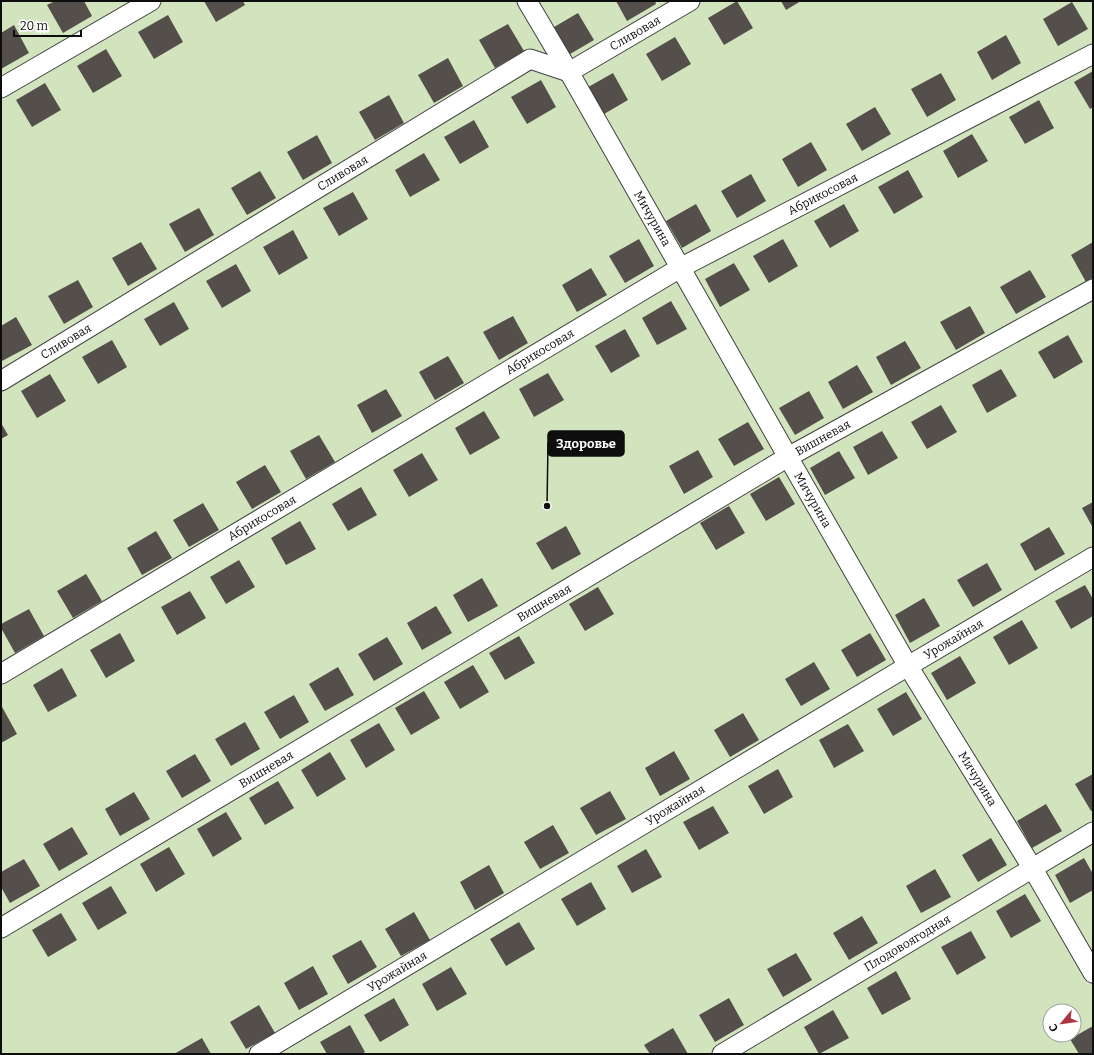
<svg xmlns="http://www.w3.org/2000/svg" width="1094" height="1055" font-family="Bitter,serif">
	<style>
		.green { fill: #d2e4bd; fill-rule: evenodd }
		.building { fill: #554f4b }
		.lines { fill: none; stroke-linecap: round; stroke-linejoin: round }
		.street-casing { stroke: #414141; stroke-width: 21 }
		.street { stroke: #fff; stroke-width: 19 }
		.labels { text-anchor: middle; stroke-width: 4; stroke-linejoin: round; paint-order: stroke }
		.street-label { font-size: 12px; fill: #0e0e0e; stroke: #fff }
		.leader { fill: none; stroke: #0e0e0e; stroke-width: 1.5 }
		.callout-dot { fill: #0e0e0e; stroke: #fff; stroke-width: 1.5 }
		.callout { fill: #0e0e0e; stroke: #0e0e0e; stroke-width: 1.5 }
		.callout-label { font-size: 13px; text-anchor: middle; font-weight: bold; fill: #fff }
	</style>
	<rect width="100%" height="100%" fill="#fdfaf0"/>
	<path class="green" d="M1,1H1093V1054H1ZM1050,1011H1074V1035H1050Z"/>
	<path class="building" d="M55,1H84L92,16L63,33L47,5Z
		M204,1H243L245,5L216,22Z
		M616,1H655L656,4L627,21Z
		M737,1L753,28L724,45L708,18Z
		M781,1H801L786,10Z
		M1072,2L1088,29L1058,46L1043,19Z
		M578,13L594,40L565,57L549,30Z
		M168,15L183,42L154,59L138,32Z
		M508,24L524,51L495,68L479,40Z
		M14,25L29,53L1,69V33Z
		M1006,35L1021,63L992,80L977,52Z
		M675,37L691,64L662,81L646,54Z
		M106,49L122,76L93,93L77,66Z
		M448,58L463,86L434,103L418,75Z
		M1093,71V107L1090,109L1074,82Z
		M613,73L628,100L599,117L583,90Z
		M941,73L956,100L927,117L911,89Z
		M541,80L556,107L527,124L511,97Z
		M45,83L61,110L32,127L16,100Z
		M389,95L404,123L375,140L359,112Z
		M1039,100L1054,128L1025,144L1009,117Z
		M875,107L891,134L862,151L846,124Z
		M474,120L489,147L460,164L444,137Z
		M972,134L988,161L958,178L943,151Z
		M317,135L332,163L303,180L287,152Z
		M811,142L827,170L798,187L782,159Z
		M424,153L440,180L410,197L395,170Z
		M908,170L923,197L894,214L878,187Z
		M260,171L276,198L247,215L231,188Z
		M751,174L766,201L737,218L721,191Z
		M353,192L368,219L339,236L323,208Z
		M696,204L711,231L682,248L666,221Z
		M844,204L859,231L830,248L814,221Z
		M199,208L214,235L185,252L169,224Z
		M293,230L308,258L279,275L263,247Z
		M639,239L654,266L625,283L609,256Z
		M783,239L798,266L769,283L753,256Z
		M141,242L157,269L128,286L112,258Z
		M1093,242V278L1086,282L1071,255Z
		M734,263L750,290L720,307L705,279Z
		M236,264L251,291L222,308L206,281Z
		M591,268L607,295L577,312L562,285Z
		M1030,270L1046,297L1016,314L1000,287Z
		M78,280L93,307L64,324L48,296Z
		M671,301L687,329L657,345L642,318Z
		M174,302L189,329L160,346L144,319Z
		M970,306L985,333L956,350L940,322Z
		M513,316L528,343L499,360L483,332Z
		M16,317L32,345L2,361L1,326Z
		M625,329L640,356L611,373L595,346Z
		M1068,335L1083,362L1054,379L1038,352Z
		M112,340L127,367L98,384L82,357Z
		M905,341L921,368L891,385L876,357Z
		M448,356L464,383L435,400L419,372Z
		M857,365L873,392L843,409L828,382Z
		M1001,369L1017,396L987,413L972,385Z
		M548,373L564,400L534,417L519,389Z
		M50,374L66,401L37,418L21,391Z
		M386,389L402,416L372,433L357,405Z
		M809,391L824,418L795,435L779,408Z
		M941,405L957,432L927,449L911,422Z
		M484,411L500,438L470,455L455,428Z
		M748,422L764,449L734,466L718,439Z
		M1,423L8,435L1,439Z
		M882,431L898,458L868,475L853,447Z
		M319,435L335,462L306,479L290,451Z
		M698,450L713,477L684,494L669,466Z
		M839,451L855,478L825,495L810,468Z
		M422,453L438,480L409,497L393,470Z
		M265,465L281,492L252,509L236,482Z
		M779,477L795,504L766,521L750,494Z
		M361,487L377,515L348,531L332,504Z
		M1093,502V528L1082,508Z
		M203,503L219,530L189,547L173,520Z
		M729,506L745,533L716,550L700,523Z
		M300,521L316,549L286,565L271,538Z
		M566,526L581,554L552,570L536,543Z
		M1049,527L1065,554L1035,571L1020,544Z
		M156,531L172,558L142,575L127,548Z
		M239,560L255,587L226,604L210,577Z
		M987,563L1002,590L973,607L957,580Z
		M86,574L102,601L73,618L57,591Z
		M482,578L498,606L468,622L453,595Z
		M1085,585L1093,599V616L1071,629L1055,601Z
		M598,587L614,614L585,631L569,604Z
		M190,591L206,618L177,635L161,607Z
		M924,598L940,626L910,643L895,615Z
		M436,606L452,633L422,650L407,623Z
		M29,609L44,636L15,653L1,628V624Z
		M1022,620L1038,648L1009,665L993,637Z
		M120,633L135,661L106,678L90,650Z
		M870,633L886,660L857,677L841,650Z
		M519,636L535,663L505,680L489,653Z
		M387,637L403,664L374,681L358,654Z
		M960,656L976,683L947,700L931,673Z
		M814,662L830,689L801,706L785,679Z
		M473,665L489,692L460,709L444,682Z
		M338,667L354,695L325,711L309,684Z
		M62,668L77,696L48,712L33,685Z
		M424,691L440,718L411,735L395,708Z
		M906,692L922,719L893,736L877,709Z
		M294,695L309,722L280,739L264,712Z
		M1,705L17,734L1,743Z
		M743,713L759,740L730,757L714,730Z
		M245,722L260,749L231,766L215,739Z
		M379,723L395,750L366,768L350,740Z
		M848,724L864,751L834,768L819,740Z
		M674,751L690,779L660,796L645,768Z
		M330,752L346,779L317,797L301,770Z
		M195,754L211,781L182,798L166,771Z
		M778,769L793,797L764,814L748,786Z
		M1093,774V810L1091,811L1075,784Z
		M278,781L294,808L265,825L249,798Z
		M610,791L626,819L596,835L580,808Z
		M134,792L150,819L120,836L105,809Z
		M1046,804L1062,831L1032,848L1017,821Z
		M713,806L729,833L699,850L683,822Z
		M226,812L242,839L213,857L197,829Z
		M553,825L569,853L540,869L524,842Z
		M72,827L88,854L59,871L43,844Z
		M991,838L1007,865L978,882L962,855Z
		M169,847L185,874L156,892L140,864Z
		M646,849L662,877L632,893L617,866Z
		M1084,858L1093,874V890L1070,903L1055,875Z
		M24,859L40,886L10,903L1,887V872Z
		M489,865L504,893L475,910L460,882Z
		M935,869L951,897L921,913L906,886Z
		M591,882L606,909L577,926L561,899Z
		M111,886L127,913L98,930L82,903Z
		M1025,894L1041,921L1011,938L996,911Z
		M414,912L430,940L401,956L385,929Z
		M61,913L77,940L48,957L32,930Z
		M862,916L878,943L849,960L833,933Z
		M519,922L535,949L506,966L490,939Z
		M971,931L986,958L957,975L941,947Z
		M361,940L377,967L348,984L332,956Z
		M796,953L812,980L783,997L767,969Z
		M313,966L328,994L299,1010L284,983Z
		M451,967L467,994L437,1011L422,984Z
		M896,971L911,999L882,1015L867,988Z
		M394,998L409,1025L380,1042L364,1015Z
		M729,998L744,1025L715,1042L699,1015Z
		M259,1005L275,1033L246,1049L230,1022Z
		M833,1010L849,1038L819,1054L804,1027Z
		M350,1025L365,1052L362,1054H327L320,1042Z
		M1093,1026V1054H1079L1070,1039Z
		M673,1028L688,1054H650L644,1045Z
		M202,1038L211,1054H174Z"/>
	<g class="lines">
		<defs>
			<g id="street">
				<path id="s1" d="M527,1L569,72L788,457L908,666L1033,869L1093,973"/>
				<path d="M1,88L151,1"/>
				<path id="s2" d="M1,381L530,59L569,72L690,1"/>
				<path id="s3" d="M1,674L680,268L1093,54"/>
				<path id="s4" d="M1,928L788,457L1093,289"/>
				<path id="s5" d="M259,1054L908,666L1093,557"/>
				<path id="s6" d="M722,1054L1093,832"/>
			</g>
		</defs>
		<use href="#street" class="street-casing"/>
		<use href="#street" class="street"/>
	</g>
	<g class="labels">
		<g class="street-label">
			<text dy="4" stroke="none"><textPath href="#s2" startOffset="737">Сливовая</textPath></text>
			<text dy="4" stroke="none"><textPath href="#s2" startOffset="400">Сливовая</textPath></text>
			<text dy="4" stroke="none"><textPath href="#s3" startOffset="952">Абрикосовая</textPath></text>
			<text dy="4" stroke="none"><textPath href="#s1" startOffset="251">Мичурина</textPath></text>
			<text dy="4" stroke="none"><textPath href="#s2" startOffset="76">Сливовая</textPath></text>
			<text dy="4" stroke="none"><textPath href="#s3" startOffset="628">Абрикосовая</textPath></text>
			<text dy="4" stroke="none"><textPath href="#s4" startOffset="957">Вишневая</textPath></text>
			<text dy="4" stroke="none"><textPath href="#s1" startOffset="575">Мичурина</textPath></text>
			<text dy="4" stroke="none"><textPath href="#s3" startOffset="304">Абрикосовая</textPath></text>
			<text dy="4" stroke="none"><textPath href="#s4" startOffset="633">Вишневая</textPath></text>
			<text dy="4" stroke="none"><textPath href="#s5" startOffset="809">Урожайная</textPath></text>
			<text dy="4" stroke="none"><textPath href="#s4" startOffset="309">Вишневая</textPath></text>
			<text dy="4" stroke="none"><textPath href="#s1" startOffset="899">Мичурина</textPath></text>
			<text dy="4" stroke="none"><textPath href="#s5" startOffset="485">Урожайная</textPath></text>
			<text dy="4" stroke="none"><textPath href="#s6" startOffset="216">Плодовоягодная</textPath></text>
			<text dy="4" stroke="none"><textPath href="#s5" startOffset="161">Урожайная</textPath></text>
		</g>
	</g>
	<path class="leader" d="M547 506L548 443"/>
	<circle class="callout-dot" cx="547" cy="506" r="4"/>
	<rect class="callout" x="548" y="431" width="76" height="25" rx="4"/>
	<g class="callout-label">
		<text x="586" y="448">Здоровье</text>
	</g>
	<rect width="1094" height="1055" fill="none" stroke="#0e0e0e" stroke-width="4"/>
	<g transform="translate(1062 1023) rotate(241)"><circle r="19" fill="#ffffff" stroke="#9f9f9f"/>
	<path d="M0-3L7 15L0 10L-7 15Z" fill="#ae363e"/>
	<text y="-6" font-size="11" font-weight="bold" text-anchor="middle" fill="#0e0e0e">С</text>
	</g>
	<path d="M14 30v6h67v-6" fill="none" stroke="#0e0e0e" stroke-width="2"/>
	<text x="20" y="30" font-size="12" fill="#0e0e0e" stroke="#ffffff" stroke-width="3" paint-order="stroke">20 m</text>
</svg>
